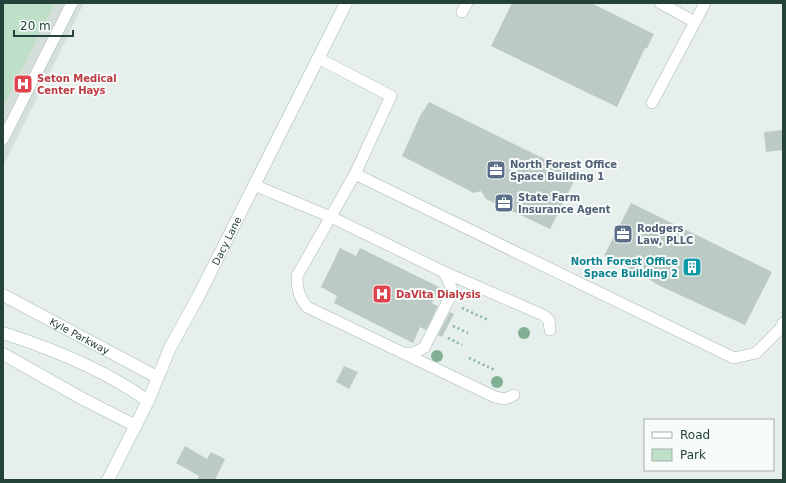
<svg xmlns="http://www.w3.org/2000/svg" width="786" height="483" font-family="'DejaVu Sans',sans-serif">
	<style>
		.built { fill: #d4dfda }
		.green { fill: #bfe0c8 }
		.building { fill: #bbcac4 }
		.lines { fill: none; stroke-linecap: round; stroke-linejoin: round }
		.lane-casing { stroke: #a8b8b2; stroke-width: 12 }
		.secondary-casing { stroke: #a4bbb3; stroke-width: 13 }
		.path { stroke: #86b3a5; stroke-width: 2.5; stroke-dasharray: 2 3; stroke-linecap: butt }
		.lane { stroke: #fff; stroke-width: 11 }
		.secondary { stroke: #fff; stroke-width: 12 }
		.tree { fill: #80af93 }
		.labels { text-anchor: middle; stroke-width: 4; stroke-linejoin: round; paint-order: stroke }
		.health-label { font-size: 10px; font-weight: bold; fill: #be3a42; stroke: #f7fbf9; text-anchor: start }
		.service-label { font-size: 10px; font-weight: bold; fill: #4e5e75; stroke: #f7fbf9; text-anchor: start }
		.street-label { font-size: 10px; fill: #24423a; stroke: #f7fbf9 }
		.culture-label { font-size: 10px; font-weight: bold; fill: #0d838f; stroke: #f7fbf9; text-anchor: end }
	</style>
	<rect width="100%" height="100%" fill="#e6efeb"/>
	<path class="built" d="M3,3H84L3,166Z"/>
	<path class="green" d="M3,3H55L3,107Z"/>
	<path class="building" d="M512,3H591L654,34L647,48H645L617,107L491,46Z
		M429,102L577,175L550,229L486,199L481,191L474,193L402,156L420,116Z
		M783,130V150L766,152L764,132Z
		M631,203L772,272L745,325L658,285L647,278L642,270L635,272L604,256Z
		M340,248L356,256L360,248L439,287L432,303L438,306L426,330L420,327L413,343L334,303L337,296L321,287Z
		M450,312L454,314L442,337L438,335Z
		M344,366L358,372L349,389L336,382Z
		M185,446L207,459L211,452L225,459L215,480H197L199,476L176,463Z"/>
	<g class="lines">
		<defs>
			<path id="lane" d="M660,3L695,22L705,3
				M462,12L467,3
				M318,58L391,96L355,174L734,358L756,353L780,329L783,323
				M652,103L695,22
				M3,139L72,3
				M355,174L297,276C297,289 299,297 307,307L495,397L505,399L514,395
				M254,185L331,217L444,272L543,315L549,320L550,330
				M403,353H413L424,348L451,295L452,289L444,272"/>
			<g id="secondary">
				<path id="s1" d="M3,295L157,377"/>
				<path d="M3,333C53,349 105,370 148,401"/>
				<path d="M3,354L83,399L136,426"/>
				<path id="s2" d="M108,480L148,401L170,348L199,295L346,3"/>
			</g>
		</defs>
		<use href="#lane" class="lane-casing"/>
		<use href="#secondary" class="secondary-casing"/>
		<path class="path" d="M462,308L488,320
			M453,326L468,333
			M448,338L462,345
			M469,358L495,370"/>
		<use href="#lane" class="lane"/>
		<use href="#secondary" class="secondary"/>
	</g>
	<g class="tree">
		<circle cx="524" cy="333" r="6"/>
		<circle cx="437" cy="356" r="6"/>
		<circle cx="497" cy="382" r="6"/>
	</g>
	<defs>
		<symbol id="hospital-square" viewBox="-11 -11 22 22"><rect x="-9" y="-9" width="18" height="18" rx="4" fill="#e0444e" stroke="#f7fbf9"/><path d="M-5-5h3v3.5h4V-5h3V5h-3V1.5h-4V5h-3Z" fill="#fff"/></symbol>
		<symbol id="office-square" viewBox="-11 -11 22 22"><rect x="-9" y="-9" width="18" height="18" rx="4" fill="#5c6f8a" stroke="#f7fbf9"/><path d="M-6-3h4V-5.5h4V-3h4V5H-6ZM-1-4.5V-3h2v-1.5ZM-6 0V1H6V0Z" fill="#fff"/></symbol>
		<symbol id="building-square" viewBox="-11 -11 22 22"><rect x="-9" y="-9" width="18" height="18" rx="4" fill="#0f9aa8" stroke="#f7fbf9"/><path d="M-4-6H4V6H1V3H-1V6H-4ZM-2.5-4.3h1.7v1.8h-1.7ZM.8-4.3h1.7v1.8H.8ZM-2.5-1h1.7V.8h-1.7ZM.8-1h1.7V.8H.8Z" fill="#fff"/></symbol>
	</defs>
	<g fill-rule="evenodd">
		<use href="#hospital-square" x="12" y="73" width="22" height="22"/>
		<use href="#office-square" x="485" y="159" width="22" height="22"/>
		<use href="#office-square" x="493" y="192" width="22" height="22"/>
		<use href="#office-square" x="612" y="223" width="22" height="22"/>
		<use href="#building-square" x="681" y="256" width="22" height="22"/>
		<use href="#hospital-square" x="371" y="283" width="22" height="22"/>
	</g>
	<g class="labels">
		<g class="health-label">
			<text x="37" y="82">Seton Medical<tspan x="37" dy="12">Center Hays</tspan></text>
			<text x="396" y="298">DaVita Dialysis</text>
		</g>
		<g class="service-label">
			<text x="510" y="168">North Forest Office<tspan x="510" dy="12">Space Building 1</tspan></text>
			<text x="518" y="201">State Farm<tspan x="518" dy="12">Insurance Agent</tspan></text>
			<text x="637" y="232">Rodgers<tspan x="637" dy="12">Law, PLLC</tspan></text>
		</g>
		<g class="street-label">
			<text dy="4" stroke="none"><textPath href="#s2" startOffset="267">Dacy Lane</textPath></text>
			<text dy="4" stroke="none"><textPath href="#s1" startOffset="87">Kyle Parkway</textPath></text>
		</g>
		<g class="culture-label">
			<text x="678" y="265">North Forest Office<tspan x="678" dy="12">Space Building 2</tspan></text>
		</g>
	</g>
	<rect width="786" height="483" fill="none" stroke="#24423a" stroke-width="8"/>
	<rect x="644" y="419" width="130" height="52" fill="#f7fbf9" stroke="#a3b1ad"/>
	<rect x="652" y="432" width="20" height="6" fill="#ffffff" stroke="#a3b1ad"/>
	<text x="680" y="439" font-size="12" fill="#24423a">Road</text>
	<rect x="652" y="449" width="20" height="12" fill="#bfe0c8" stroke="#a3b1ad"/>
	<text x="680" y="459" font-size="12" fill="#24423a">Park</text>
	<path d="M14 30v6h59v-6" fill="none" stroke="#24423a" stroke-width="2"/>
	<text x="20" y="30" font-size="12" fill="#24423a" stroke="#f7fbf9" stroke-width="3" paint-order="stroke">20 m</text>
</svg>
